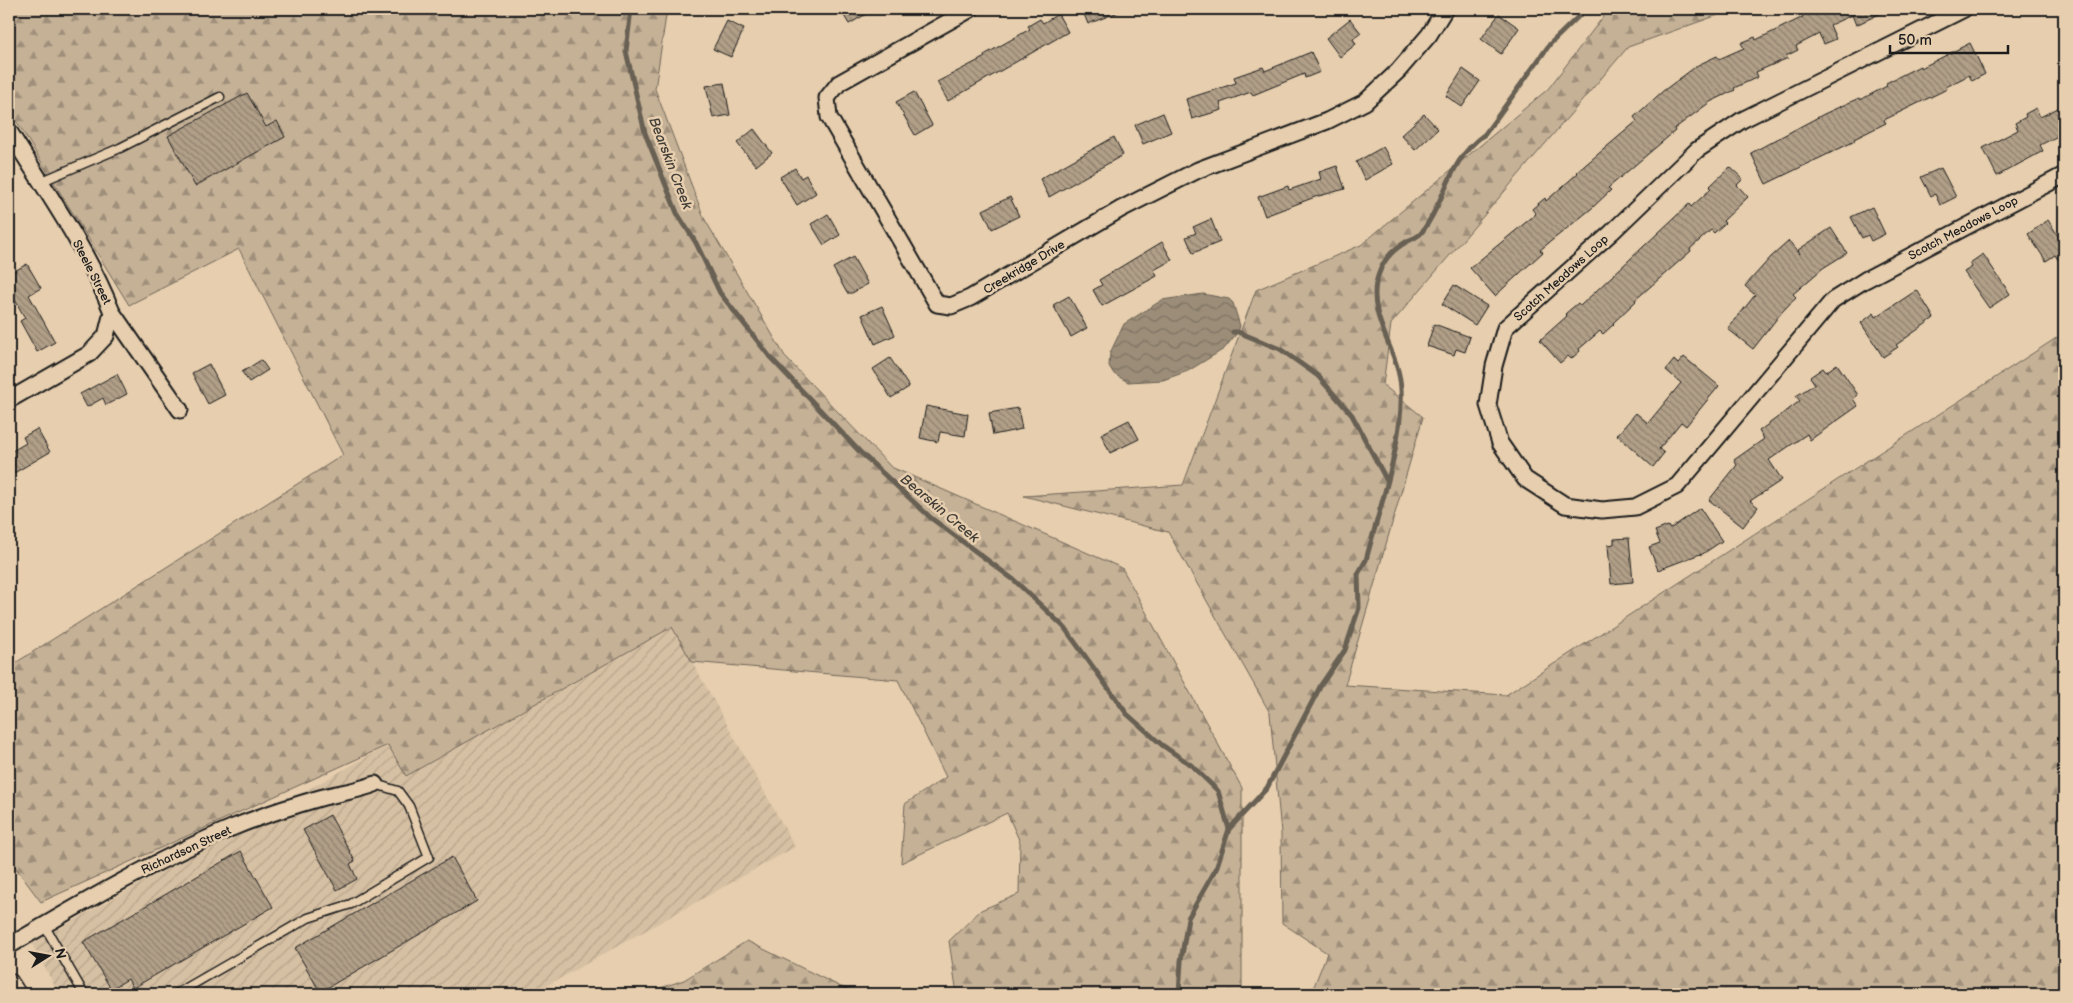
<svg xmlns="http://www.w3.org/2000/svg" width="2073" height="1003" font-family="'Balsamiq Sans',sans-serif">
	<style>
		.industrial { fill: url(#industrial-furrows) }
		.forest { fill: url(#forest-firs); stroke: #706659 }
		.water { fill: url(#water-waves); stroke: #686053 }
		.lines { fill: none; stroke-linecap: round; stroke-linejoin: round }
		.stream { stroke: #686053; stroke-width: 5 }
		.building { fill: url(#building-back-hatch); stroke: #1c1c1c }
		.service-casing { stroke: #1c1c1c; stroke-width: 11 }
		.minor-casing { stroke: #1c1c1c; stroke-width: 19 }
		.tertiary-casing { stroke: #1c1c1c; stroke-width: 22 }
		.service { stroke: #e6ceae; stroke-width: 8 }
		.minor { stroke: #e6ceae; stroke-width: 15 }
		.tertiary { stroke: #e6ceae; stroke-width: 19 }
		.labels { text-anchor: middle; stroke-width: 5; stroke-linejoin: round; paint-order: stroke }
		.street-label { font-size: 12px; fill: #1c1c1c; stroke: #e6ceae }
		.water-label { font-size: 14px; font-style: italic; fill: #423e38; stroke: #e6ceae }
	</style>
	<defs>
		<pattern id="industrial-furrows" width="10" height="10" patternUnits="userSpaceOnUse" patternTransform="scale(1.25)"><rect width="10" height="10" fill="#d6c0a3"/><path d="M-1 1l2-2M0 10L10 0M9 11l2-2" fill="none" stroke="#b7a48c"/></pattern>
		<pattern id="forest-firs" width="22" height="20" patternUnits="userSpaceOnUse" patternTransform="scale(1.25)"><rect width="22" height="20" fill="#c5b196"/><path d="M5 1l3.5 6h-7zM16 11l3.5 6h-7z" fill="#9f8f7a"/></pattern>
		<pattern id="water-waves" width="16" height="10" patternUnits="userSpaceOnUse" patternTransform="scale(1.25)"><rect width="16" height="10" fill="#9b8d78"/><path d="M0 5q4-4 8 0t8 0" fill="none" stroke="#7e7262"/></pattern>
		<pattern id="building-back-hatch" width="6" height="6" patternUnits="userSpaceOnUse" patternTransform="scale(1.25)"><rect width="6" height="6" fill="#b19f88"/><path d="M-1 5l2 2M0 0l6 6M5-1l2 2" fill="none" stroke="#8f816e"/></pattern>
	</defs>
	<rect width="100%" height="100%" fill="#e6ceae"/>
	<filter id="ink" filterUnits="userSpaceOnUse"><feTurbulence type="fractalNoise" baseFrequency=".02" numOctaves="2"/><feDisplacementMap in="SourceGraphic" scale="10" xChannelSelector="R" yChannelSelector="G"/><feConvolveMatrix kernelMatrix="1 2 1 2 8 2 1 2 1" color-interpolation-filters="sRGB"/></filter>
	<g filter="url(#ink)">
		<path class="industrial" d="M673,627L795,847L532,994H59L32,944L388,745L406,776Z"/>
		<path class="forest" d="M9,9H667L655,89L704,218L786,358L891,467L1122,568L1242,788V994H957L949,941L981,910L1019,894L1020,842L1007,813L901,863L905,804L946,777L898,680L692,662L672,627L406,776L388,745L41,902L9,859V667L343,455L239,249L129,305L9,109Z
			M1609,9H1735L1628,47L1391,324L1383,385L1423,417L1345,685L1506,695L2064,333V994H1311L1327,953L1282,923L1281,833L1270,713L1168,532L1024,496L1183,485L1256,290L1361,245L1548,89Z
			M747,941L843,988L869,994H643L684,980Z"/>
		<path class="water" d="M1203,294L1229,299L1233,303L1240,326L1238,332L1224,349L1188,371L1163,380L1128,382L1114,374L1109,366L1110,353L1124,324L1162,300Z"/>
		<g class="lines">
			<path class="stream" d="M631,9L626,51L645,133L677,213L696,243L720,293L770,357L859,451L931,518L1014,580L1064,627L1127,714L1162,745L1191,765L1218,791L1229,829L1216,869L1188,918L1181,961L1179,994
				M1233,332H1238L1280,349L1318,376L1352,415L1386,479
				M1229,829L1267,788L1321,685L1345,650L1359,608L1358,574L1366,560C1379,510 1404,439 1401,389C1399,351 1369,320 1376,283C1381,263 1389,252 1406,242C1411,239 1419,237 1422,232C1447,199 1447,161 1485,134L1550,44L1586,9"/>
		</g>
		<path class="building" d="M840,9H875L849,24Z
			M1082,9H1126L1088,24Z
			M1810,9H1890L1856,25L1852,15L1830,25L1836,39L1824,44L1819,34L1796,46L1798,50L1786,56L1788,58L1756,72L1758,77L1734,88L1735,90L1710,102L1674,129L1675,131L1608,188L1611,190L1591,209L1540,250L1543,252L1495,296L1470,268L1536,214L1532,209L1545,198L1546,201L1578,173L1577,172L1637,121L1634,117L1663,91L1698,65L1717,56L1719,59L1744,48L1741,43L1755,37L1756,40L1803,17L1801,13Z
			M1058,14L1068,32L948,101L937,82L985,57L984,55L1030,29L1028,26L1040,19L1043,23Z
			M1499,14L1519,28L1501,54L1481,39Z
			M1350,19L1361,33L1353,39L1356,44L1340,57L1326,38Z
			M727,21L744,29L731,57L713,49Z
			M1970,43L1985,74L1972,81L1969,75L1946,87L1947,89L1884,120L1886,123L1854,139L1855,141L1766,184L1751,153L1824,114L1859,98L1860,100L1887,86L1886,83L1920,66L1921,68Z
			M1311,52L1320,72L1305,78L1304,74L1253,95L1251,92L1220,103L1222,110L1192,119L1186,99L1236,83L1234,77L1263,67L1265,71Z
			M1463,69L1480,81L1462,107L1446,96Z
			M724,83L730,115L713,118L706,86Z
			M914,92L932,125L915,135L896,102Z
			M247,93L266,127L277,121L285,137L195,186L168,136Z
			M2064,105V133L2040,145L2043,151L1997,176L1983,148L2018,130L2015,123L2026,117L2025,114L2036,108L2040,117Z
			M1163,113L1171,132L1143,144L1135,125Z
			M1424,114L1438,129L1415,150L1401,135Z
			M754,129L772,153L756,166L737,143Z
			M1114,137L1123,155L1049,197L1040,179Z
			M1383,147L1393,164L1365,180L1356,162Z
			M1337,166L1345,189L1315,197L1265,216L1258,197L1288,186L1289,190L1321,179L1319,172Z
			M1730,167L1743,179L1737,185L1748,197L1723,221L1725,223L1714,233L1711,230L1690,249L1691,251L1635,300L1636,301L1613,323L1614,324L1603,334L1600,331L1579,349L1580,351L1571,359L1568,356L1560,363L1540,340L1567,316L1565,314L1578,303L1580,306L1689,204L1691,207L1711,189L1709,187Z
			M795,168L801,178L806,175L816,193L797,205L780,177Z
			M1941,168L1956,197L1940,205L1935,194L1931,196L1921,177Z
			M1010,197L1019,216L992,229L983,210Z
			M1872,207L1885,234L1871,241L1868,235L1862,238L1851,217Z
			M828,214L840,235L824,245L811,224Z
			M1211,219L1220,242L1193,253L1186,237L1196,233L1193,227Z
			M2048,220L2064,245V269L2055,255L2046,261L2028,234Z
			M1831,228L1847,253L1823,268L1793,294L1796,297L1782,312L1753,349L1728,329L1755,295L1745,286L1771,257L1789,241L1800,254L1798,250Z
			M1162,242L1172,260L1154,270L1157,276L1102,306L1093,290L1102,285L1099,280Z
			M1983,254L2010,294L1989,308L1964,272L1972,267L1970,263Z
			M853,257L868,284L852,293H847L833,268Z
			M27,264L41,288L29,295L55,342L37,352L20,321L25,318L11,293L16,290L9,278V274Z
			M1454,285L1487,306L1475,325L1442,304Z
			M1917,290L1934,318L1896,345L1898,347L1883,357L1861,323L1874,313L1876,317Z
			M1069,296L1087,328L1071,337L1053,305Z
			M882,306L895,335L875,344L862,315Z
			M1434,324L1470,337L1465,352L1456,349L1454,355L1427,346Z
			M1684,357L1719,386L1686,426L1681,422L1659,449L1664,453L1653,467L1617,435L1636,413L1648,423L1681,383L1666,370L1674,360L1678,364Z
			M890,358L909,387L891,398L873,369Z
			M261,360L268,370L249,382L242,372Z
			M209,364L225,395L208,404L192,373Z
			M1837,364L1858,395L1853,399L1858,406L1810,440L1807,434L1769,460L1782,480L1750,501L1758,507L1743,527L1709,500L1737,465L1734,460L1764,439L1759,431L1800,401L1796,396L1815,384L1810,377L1823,368L1826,372Z
			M117,374L127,394L106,405L103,398L87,407L80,394Z
			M926,406L968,414L965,436L940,432L938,442L920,438Z
			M1018,408L1022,429L993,435L989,413Z
			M1129,420L1139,439L1110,453L1101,434Z
			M37,429L50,452L9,476V453L26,443L23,437Z
			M1700,508L1722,541L1701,555L1700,554L1658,570L1649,547L1660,543L1655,531L1668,526L1670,529Z
			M1629,538L1633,582L1611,584L1608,545L1614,544V539Z
			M330,815L355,861L350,864L357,879L337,890L303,830Z
			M241,851L273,907L133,988L128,979L111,989L83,942Z
			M452,857L477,901L320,992L295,948Z"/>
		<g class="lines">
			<defs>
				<path id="service" d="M40,182L120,148L220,97
					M44,925L84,994
					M176,994L308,918L351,904L429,857L409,806L398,791L375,784"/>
				<path id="minor" d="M971,9L839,83L827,98L829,117L937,304L951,306L970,298L1121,209L1198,170L1327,121L1365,102L1398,71L1429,35L1445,9
					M1964,9L1742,120L1697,150L1612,232L1505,328L1494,366L1488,405L1500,443L1525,479L1565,505L1602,510L1635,507L1677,486L1833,300L1865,280L2064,175
					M9,131C45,190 87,248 112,312L180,410
					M9,400L89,354L106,336L112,312
					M9,946C82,903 155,860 234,827C261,816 292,806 320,798C339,793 357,791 375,784"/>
				<path id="tertiary" d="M9,983L16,994"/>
			</defs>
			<use href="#service" class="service-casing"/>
			<use href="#minor" class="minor-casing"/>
			<use href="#tertiary" class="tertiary-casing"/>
			<use href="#service" class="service"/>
			<use href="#minor" class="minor"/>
			<use href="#tertiary" class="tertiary"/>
		</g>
	</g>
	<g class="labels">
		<g class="street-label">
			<text transform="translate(1963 228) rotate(-28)" y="4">Scotch Meadows Loop</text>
			<text transform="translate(1024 267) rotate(-31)" y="4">Creekridge Drive</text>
			<text transform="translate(92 272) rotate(63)" y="4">Steele Street</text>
			<text transform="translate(1561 278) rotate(-42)" y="4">Scotch Meadows Loop</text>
			<text transform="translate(186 850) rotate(-25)" y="4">Richardson Street</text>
		</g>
		<g class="water-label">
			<text transform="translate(671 163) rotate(69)" y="5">Bearskin Creek</text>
			<text transform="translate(940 508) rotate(40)" y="5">Bearskin Creek</text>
		</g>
	</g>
	<rect width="2073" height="1003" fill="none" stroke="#e6ceae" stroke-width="30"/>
	<rect x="15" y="15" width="2043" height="973" fill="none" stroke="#1c1c1c" stroke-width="2" filter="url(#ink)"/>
	<g transform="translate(48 956) rotate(79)" stroke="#e6ceae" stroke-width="4" paint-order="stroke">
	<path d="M0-4L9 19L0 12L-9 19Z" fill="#1c1c1c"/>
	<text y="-8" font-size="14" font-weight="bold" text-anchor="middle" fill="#1c1c1c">N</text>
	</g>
	<path d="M1890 45v8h118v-8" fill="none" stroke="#1c1c1c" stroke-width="2.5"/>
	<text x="1898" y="45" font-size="15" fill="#1c1c1c" stroke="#e6ceae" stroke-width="4" paint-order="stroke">50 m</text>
</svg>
